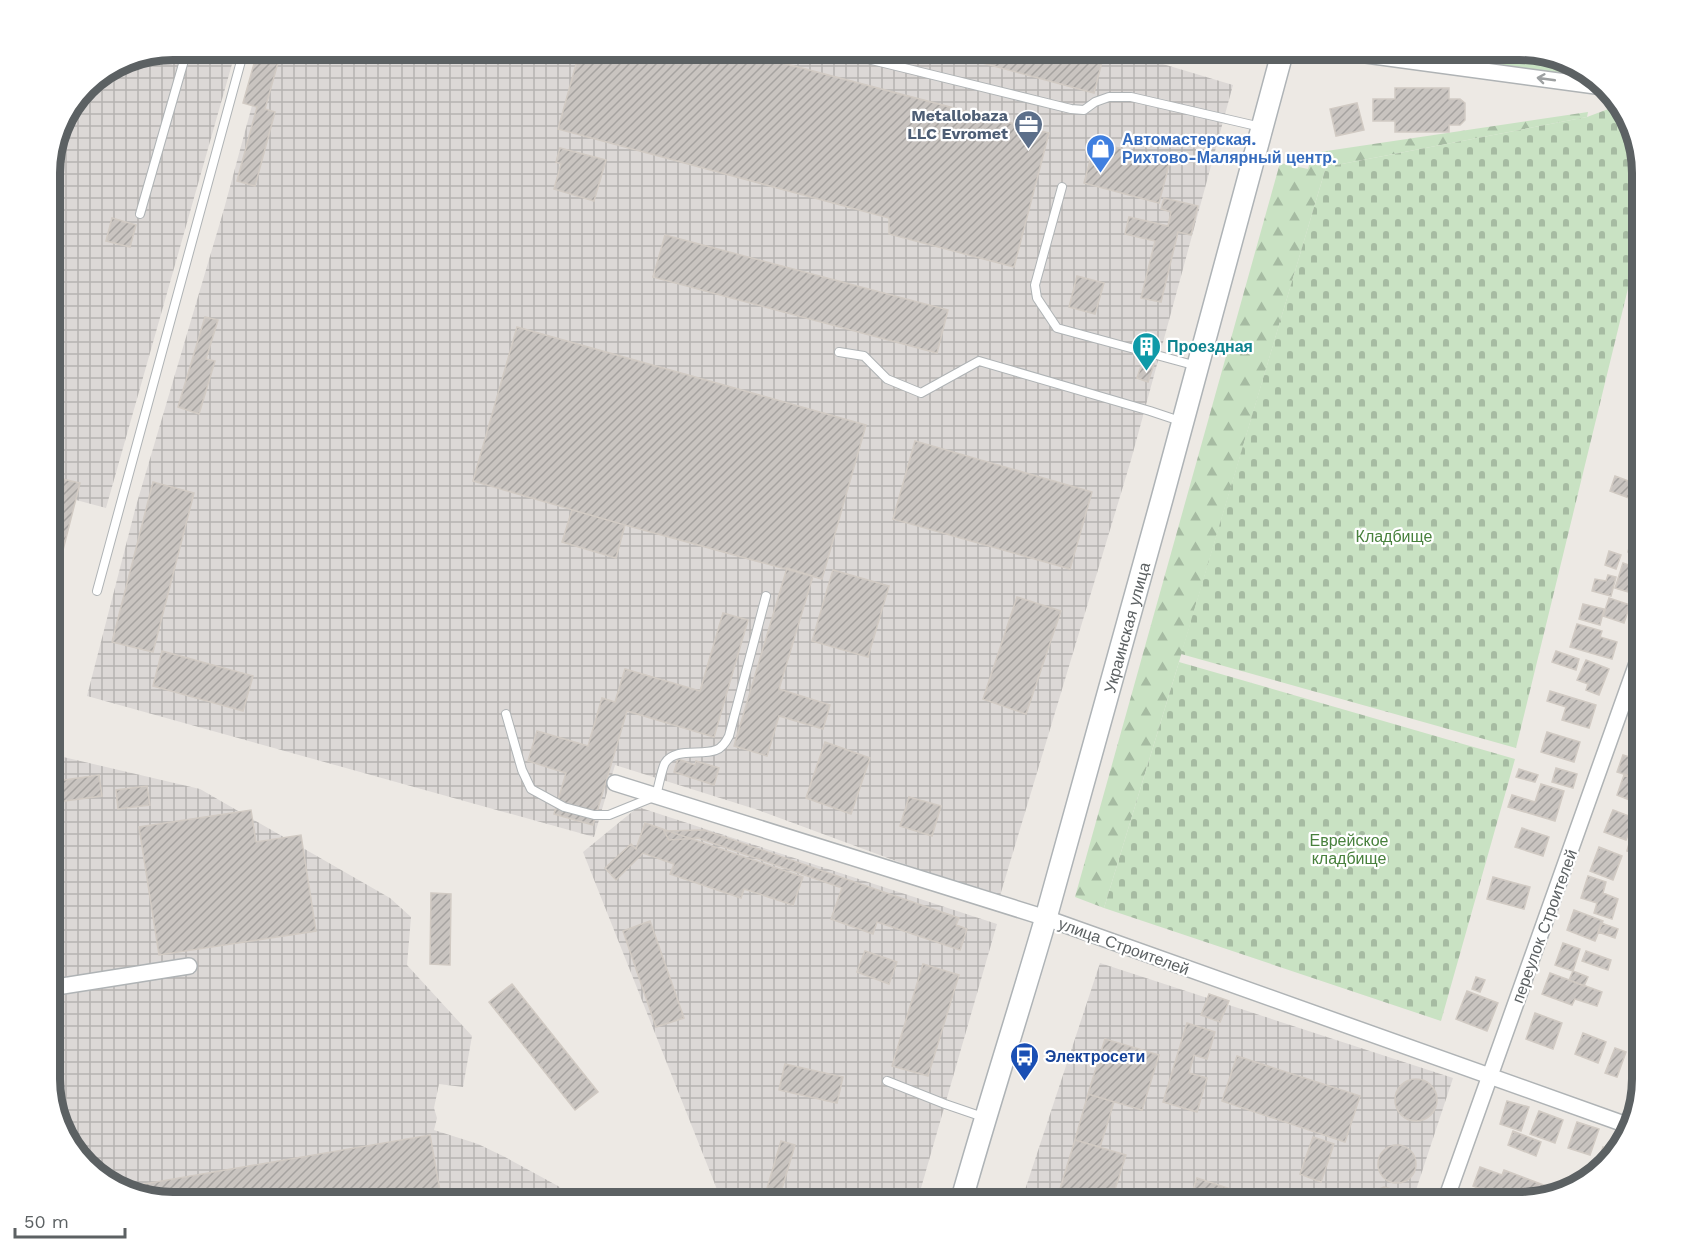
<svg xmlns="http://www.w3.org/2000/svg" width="1692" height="1252" font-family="'Work Sans',sans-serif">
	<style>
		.industrial { fill: url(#industrial-grid) }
		.green { fill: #c9e2c3 }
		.forest { fill: url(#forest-firs) }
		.cemetery { fill: url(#cemetery-stones) }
		.building { fill: url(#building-hatch); stroke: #d1cac3; stroke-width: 1.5 }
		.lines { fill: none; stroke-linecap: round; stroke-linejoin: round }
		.lane-casing { stroke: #afb3b5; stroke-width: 10 }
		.street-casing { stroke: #afb3b5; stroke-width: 18 }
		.secondary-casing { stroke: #aeb3b6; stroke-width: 24 }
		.lane { stroke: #fff; stroke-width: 8 }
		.street { stroke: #fff; stroke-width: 15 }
		.secondary { stroke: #fff; stroke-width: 21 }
		.oneway { stroke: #9da0a1 }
		.labels { text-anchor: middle; stroke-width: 4.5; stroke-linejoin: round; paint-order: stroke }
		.service-label { font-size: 16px; font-weight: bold; fill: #4e5e75; stroke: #fff; text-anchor: end }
		.shop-label { font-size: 16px; font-weight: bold; fill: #366cbe; stroke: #fff; text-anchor: start }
		.culture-label { font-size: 16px; font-weight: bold; fill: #0d838f; stroke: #fff; text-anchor: start }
		.park-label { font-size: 16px; fill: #48813d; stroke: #fff }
		.street-label { font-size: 16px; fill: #5c6163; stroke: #fff }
		.transit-label { font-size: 16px; font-weight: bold; fill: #164399; stroke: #fff; text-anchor: start }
		.rim { fill: none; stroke: #5c6163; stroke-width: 8 }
	</style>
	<defs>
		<pattern id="industrial-grid" width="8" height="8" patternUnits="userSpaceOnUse" patternTransform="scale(1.5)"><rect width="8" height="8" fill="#dcd8d6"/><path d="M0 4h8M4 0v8" fill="none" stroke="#b6b3b1"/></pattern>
		<pattern id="forest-firs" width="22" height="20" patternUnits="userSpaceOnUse" patternTransform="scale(1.5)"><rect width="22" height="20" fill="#c9e2c3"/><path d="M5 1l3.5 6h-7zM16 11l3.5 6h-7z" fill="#a6bba2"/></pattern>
		<pattern id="cemetery-stones" width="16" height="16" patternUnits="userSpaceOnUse" patternTransform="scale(1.5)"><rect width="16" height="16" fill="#c9e2c3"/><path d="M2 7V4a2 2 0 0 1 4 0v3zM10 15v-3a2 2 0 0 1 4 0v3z" fill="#a6bba2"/></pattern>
		<pattern id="building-hatch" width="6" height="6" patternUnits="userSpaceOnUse" patternTransform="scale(1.5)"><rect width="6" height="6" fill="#c9c4c0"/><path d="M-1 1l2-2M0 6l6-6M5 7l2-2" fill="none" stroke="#a6a3a0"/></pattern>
	</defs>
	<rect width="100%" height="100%" fill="#ede9e4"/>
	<path class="industrial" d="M173,50H236L106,508L50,493V165L62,119L91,80L126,59Z
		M267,50H1116L1233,85L1131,460L999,899L755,809L615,765L594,837L87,696L136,506L224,209Z
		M50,756H59L200,789L390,898L411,917L407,965L472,1036L463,1087L439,1084L434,1108L437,1118L434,1130L478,1144L505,1157L558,1186L577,1202H173L98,1177L66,1140L50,1087Z
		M638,807L997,924L917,1202H722L583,852Z
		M1100,963L1453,1078L1412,1202H1021Z"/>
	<path class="green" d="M1374,50H1502L1560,63L1594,75L1597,79Z"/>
	<path class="forest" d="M1588,112L1587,117L1326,167L1179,662L1104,908L1075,897L1280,163L1308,169L1313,153Z"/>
	<path class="cemetery" d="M1619,105L1630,118L1642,173V231L1516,748L1181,654L1326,167L1587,117Z
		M1179,662L1515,759L1441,1021L1104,908Z"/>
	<path class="building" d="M580,50H733L1049,133L1014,267L889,234V218L558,129Z
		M934,50H1105L1094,93Z
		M257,53L279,59L265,109L275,112L255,186L237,181L257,107L243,103Z
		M1395,88H1449V99H1460L1465,103V120L1460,125H1449V132H1395V121H1373V99H1395Z
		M1357,103L1364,130L1336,136L1330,109Z
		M1095,142L1170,161L1159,203L1084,183Z
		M560,148L606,160L594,201L554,189L561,164L556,162Z
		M1164,198L1198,206L1191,235L1178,232L1161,302L1141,298L1155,241L1125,234L1129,217L1168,226L1171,212L1161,209Z
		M112,218L136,225L130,247L106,241Z
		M665,235L948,310L937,353L653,277Z
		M1077,276L1104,283L1095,314L1069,307Z
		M205,317L218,320L206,359L215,361L199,414L178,407Z
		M517,327L866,425L822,579L625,525L473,481Z
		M1143,360L1154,364L1148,382L1137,378Z
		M915,441L1092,492L1070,569L893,519Z
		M1642,450V469L1637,467Z
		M50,476L80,483L63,550L50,547Z
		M1615,476L1642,486V497L1640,502L1610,491Z
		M153,482L194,493L153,652L112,642Z
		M1640,502H1642V528L1633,525Z
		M572,510L625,525L616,558L562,542Z
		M1632,535L1642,538V556L1628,552Z
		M1609,551L1621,555L1616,569L1605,565Z
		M1623,563L1642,570L1635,594L1615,588Z
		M787,568L813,576L779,689L830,705L823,729L779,716L767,756L734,746Z
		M833,570L889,586L868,657L812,641Z
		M1608,575L1616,577L1611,596L1592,591L1595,579L1606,581Z
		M1017,597L1061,611L1026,714L983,699Z
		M1609,598L1630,605L1624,623L1603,616Z
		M1583,604L1604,609L1600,625L1579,619Z
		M50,605L59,608L51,638L50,637Z
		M723,613L748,620L714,737L627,711L593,825L554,814L566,773L528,761L537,731L588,746L602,698L615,702L625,669L700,691Z
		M1577,624L1602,631L1600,637L1617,642L1612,659L1570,647Z
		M162,651L253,676L243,711L153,686Z
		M1556,651L1579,659L1576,670L1552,662Z
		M1586,660L1609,669L1599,695L1586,690L1588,684L1577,680Z
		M1550,691L1596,705L1589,728L1562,720L1566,707L1547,701Z
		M1547,732L1580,742L1574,762L1541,752Z
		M825,742L870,758L851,814L806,798Z
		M1623,755L1642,761L1637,778L1617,772Z
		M678,759L695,765L696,761L719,768L714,785L674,772Z
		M1556,768L1577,774L1573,788L1552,782Z
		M1519,769L1538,775L1535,782L1516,777Z
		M99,775L102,796L50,803V782Z
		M1624,775L1642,782V798L1640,804L1617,795Z
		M1541,784L1564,791L1555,821L1508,807L1512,795L1535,802Z
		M147,786L150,805L118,809L116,790Z
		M909,797L941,806L932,836L900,826Z
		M251,810L256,842L301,835L316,931L159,955L139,827Z
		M1613,810L1642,821V833L1631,828L1626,840L1604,832Z
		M645,823L803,877L793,905L744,889L741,898L670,874L674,864L643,853L616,880L605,868L631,844L636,849Z
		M1522,828L1549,837L1543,856L1515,847Z
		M704,830L959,918L956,925L967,929L960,950L877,922L873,934L831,919L842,888L698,838L669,840L664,831Z
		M1630,840L1642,844V856L1627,851Z
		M1599,847L1622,856L1613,880L1590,871Z
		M1634,858L1642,860V871L1631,868Z
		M1588,876L1606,882L1603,893L1618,899L1612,919L1594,913L1597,903L1581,898Z
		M1493,877L1530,887L1524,909L1487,899Z
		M431,893L451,894L450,965L430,964Z
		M1574,910L1603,921L1595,941L1567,930Z
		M650,921L684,1018L656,1027L623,931Z
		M1601,923L1618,929L1615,938L1598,932Z
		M1563,943L1580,949L1573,971L1555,965Z
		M865,951L897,962L889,984L857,972Z
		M1586,951L1611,960L1608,970L1582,961Z
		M923,964L959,975L928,1076L892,1066Z
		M1573,971L1588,977L1584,986L1569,980Z
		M1550,973L1602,992L1597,1006L1575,999L1572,1005L1542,994Z
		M1476,977L1485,980L1480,992L1472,989Z
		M512,984L598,1092L575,1110L489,1002Z
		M1467,991L1498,1003L1487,1031L1456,1019Z
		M1209,994L1229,1001L1220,1022L1201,1015Z
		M1535,1013L1562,1023L1553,1049L1526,1039Z
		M1187,1023L1215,1032L1207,1059L1194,1055L1189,1073L1207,1078L1197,1112L1163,1102Z
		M1583,1033L1606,1042L1598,1063L1575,1054Z
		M1105,1039L1159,1055L1142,1110L1088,1094Z
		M1615,1048L1626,1052L1617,1077L1605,1073Z
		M1641,1055L1642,1056V1078L1635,1075Z
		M1237,1056L1360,1096L1345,1142L1222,1101Z
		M785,1064L843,1077L837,1103L779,1090Z
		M1395 1100a21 21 0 1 1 42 0a21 21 0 1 1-42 0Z
		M1088,1094L1114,1102L1100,1147L1075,1140Z
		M1507,1101L1529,1107L1521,1131L1500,1124Z
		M1539,1111L1563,1120L1555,1143L1530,1134Z
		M1577,1122L1599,1129L1590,1155L1568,1148Z
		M1513,1131L1541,1142L1536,1156L1508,1145Z
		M430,1135L442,1202H173L127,1187Z
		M1313,1137L1334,1144L1321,1182L1300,1174Z
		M1075,1140L1126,1155L1111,1202H1056Z
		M781,1141L795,1145L778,1202H763Z
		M1618,1142L1621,1143L1617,1154L1594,1173L1603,1147L1609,1149L1611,1143L1616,1145Z
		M1378 1164a19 19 0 1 1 38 0a19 19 0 1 1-38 0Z
		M1480,1167L1502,1175L1504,1170L1554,1189L1552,1195L1519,1202H1495L1498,1196L1473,1186Z
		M1197,1178L1270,1202H1189Z
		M1384,1187L1397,1191L1401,1196L1404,1202H1364L1371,1192Z
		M552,1194L553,1202H505Z"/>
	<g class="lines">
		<defs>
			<path id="lane" d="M831,50L1071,109L1084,110L1095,102L1109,97H1131L1261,127
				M1062,187L1035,285L1037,298L1057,328L1197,366
				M140,214L187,50
				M839,352L864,356L887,379L921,393L979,361L1150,411L1183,422
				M97,591L244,50
				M506,714L522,770L531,789L564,807L594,815H609L656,796C658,789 662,768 665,763C675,747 701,756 716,750C722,748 726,742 729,736L766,596
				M887,1081L945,1104L983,1117"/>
			<path id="street" d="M1329,50L1603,87
				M615,783L1046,918L1627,1125
				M50,988L189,966
				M1445,1202L1642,649"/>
			<g id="secondary">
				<path id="s1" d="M961,1202C988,1106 1019,1011 1047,914C1128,627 1206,338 1283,50"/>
			</g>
		</defs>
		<use href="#lane" class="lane-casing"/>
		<use href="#street" class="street-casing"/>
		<use href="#secondary" class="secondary-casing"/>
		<use href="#lane" class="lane"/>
		<use href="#street" class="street"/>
		<use href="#secondary" class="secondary"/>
	</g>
	<defs><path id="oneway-shaft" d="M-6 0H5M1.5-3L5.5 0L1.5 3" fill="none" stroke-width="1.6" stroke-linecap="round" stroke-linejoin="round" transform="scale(1.5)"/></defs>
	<use class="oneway" href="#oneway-shaft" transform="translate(1546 79) rotate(-172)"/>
	<defs>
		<symbol id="office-pin" viewBox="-11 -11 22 30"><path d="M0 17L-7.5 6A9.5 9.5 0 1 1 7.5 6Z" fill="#5c6f8a" stroke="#fff"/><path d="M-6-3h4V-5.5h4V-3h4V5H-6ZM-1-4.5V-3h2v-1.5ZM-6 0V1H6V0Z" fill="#fff"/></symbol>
		<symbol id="shop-pin" viewBox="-11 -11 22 30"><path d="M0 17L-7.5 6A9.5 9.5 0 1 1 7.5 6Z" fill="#3f7fe0" stroke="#fff"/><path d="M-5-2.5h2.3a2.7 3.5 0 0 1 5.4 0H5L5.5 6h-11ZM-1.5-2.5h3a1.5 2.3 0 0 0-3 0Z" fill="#fff"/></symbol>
		<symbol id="building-pin" viewBox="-11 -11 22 30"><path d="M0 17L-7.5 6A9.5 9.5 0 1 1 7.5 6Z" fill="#0f9aa8" stroke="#fff"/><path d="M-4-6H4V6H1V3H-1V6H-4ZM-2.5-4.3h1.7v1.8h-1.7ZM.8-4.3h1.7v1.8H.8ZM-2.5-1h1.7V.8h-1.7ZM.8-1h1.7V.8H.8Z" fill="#fff"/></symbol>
		<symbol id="bus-pin" viewBox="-11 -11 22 30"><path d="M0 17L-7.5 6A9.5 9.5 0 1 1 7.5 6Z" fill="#1a4fb4" stroke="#fff"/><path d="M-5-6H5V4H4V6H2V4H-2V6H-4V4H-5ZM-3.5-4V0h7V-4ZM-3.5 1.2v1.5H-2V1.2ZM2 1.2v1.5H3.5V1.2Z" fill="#fff"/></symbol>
	</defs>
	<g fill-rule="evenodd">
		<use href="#office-pin" x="1012" y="108" width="33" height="45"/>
		<use href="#shop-pin" x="1084" y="132" width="33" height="45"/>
		<use href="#building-pin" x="1130" y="330" width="33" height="45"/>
		<use href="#bus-pin" x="1008" y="1040" width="33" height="45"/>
	</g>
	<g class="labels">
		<g class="service-label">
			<text x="1008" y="121">Metallobaza<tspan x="1008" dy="18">LLC Evromet</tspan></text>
		</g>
		<g class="shop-label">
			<text x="1122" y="145">Автомастерская.<tspan x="1122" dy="18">Рихтово-Малярный центр.</tspan></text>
		</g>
		<g class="culture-label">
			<text x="1167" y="352">Проездная</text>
		</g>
		<g class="park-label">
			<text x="1394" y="542">Кладбище</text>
			<text x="1349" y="846">Еврейское<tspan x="1349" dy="18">кладбище</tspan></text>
		</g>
		<g class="street-label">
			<text dy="6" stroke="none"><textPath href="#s1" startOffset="598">Украинская улица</textPath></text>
			<text transform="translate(1544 926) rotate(-70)" y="6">переулок Строителей</text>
			<text transform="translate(1124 946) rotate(20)" y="6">улица Строителей</text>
		</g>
		<g class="transit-label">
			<text x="1045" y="1062">Электросети</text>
		</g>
	</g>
	<path d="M0 0H1692V1252H0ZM173 60H1519A113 113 0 0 1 1632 173V1079A113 113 0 0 1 1519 1192H173A113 113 0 0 1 60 1079V173A113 113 0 0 1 173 60Z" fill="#fff" fill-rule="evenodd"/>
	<path class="rim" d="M173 60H1519A113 113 0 0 1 1632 173V1079A113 113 0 0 1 1519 1192H173A113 113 0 0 1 60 1079V173A113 113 0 0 1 173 60Z"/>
	<path d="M15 1228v9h110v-9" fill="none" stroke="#5c6163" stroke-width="3"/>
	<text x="24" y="1228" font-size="18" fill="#5c6163" stroke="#ffffff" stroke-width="4.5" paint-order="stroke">50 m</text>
</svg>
